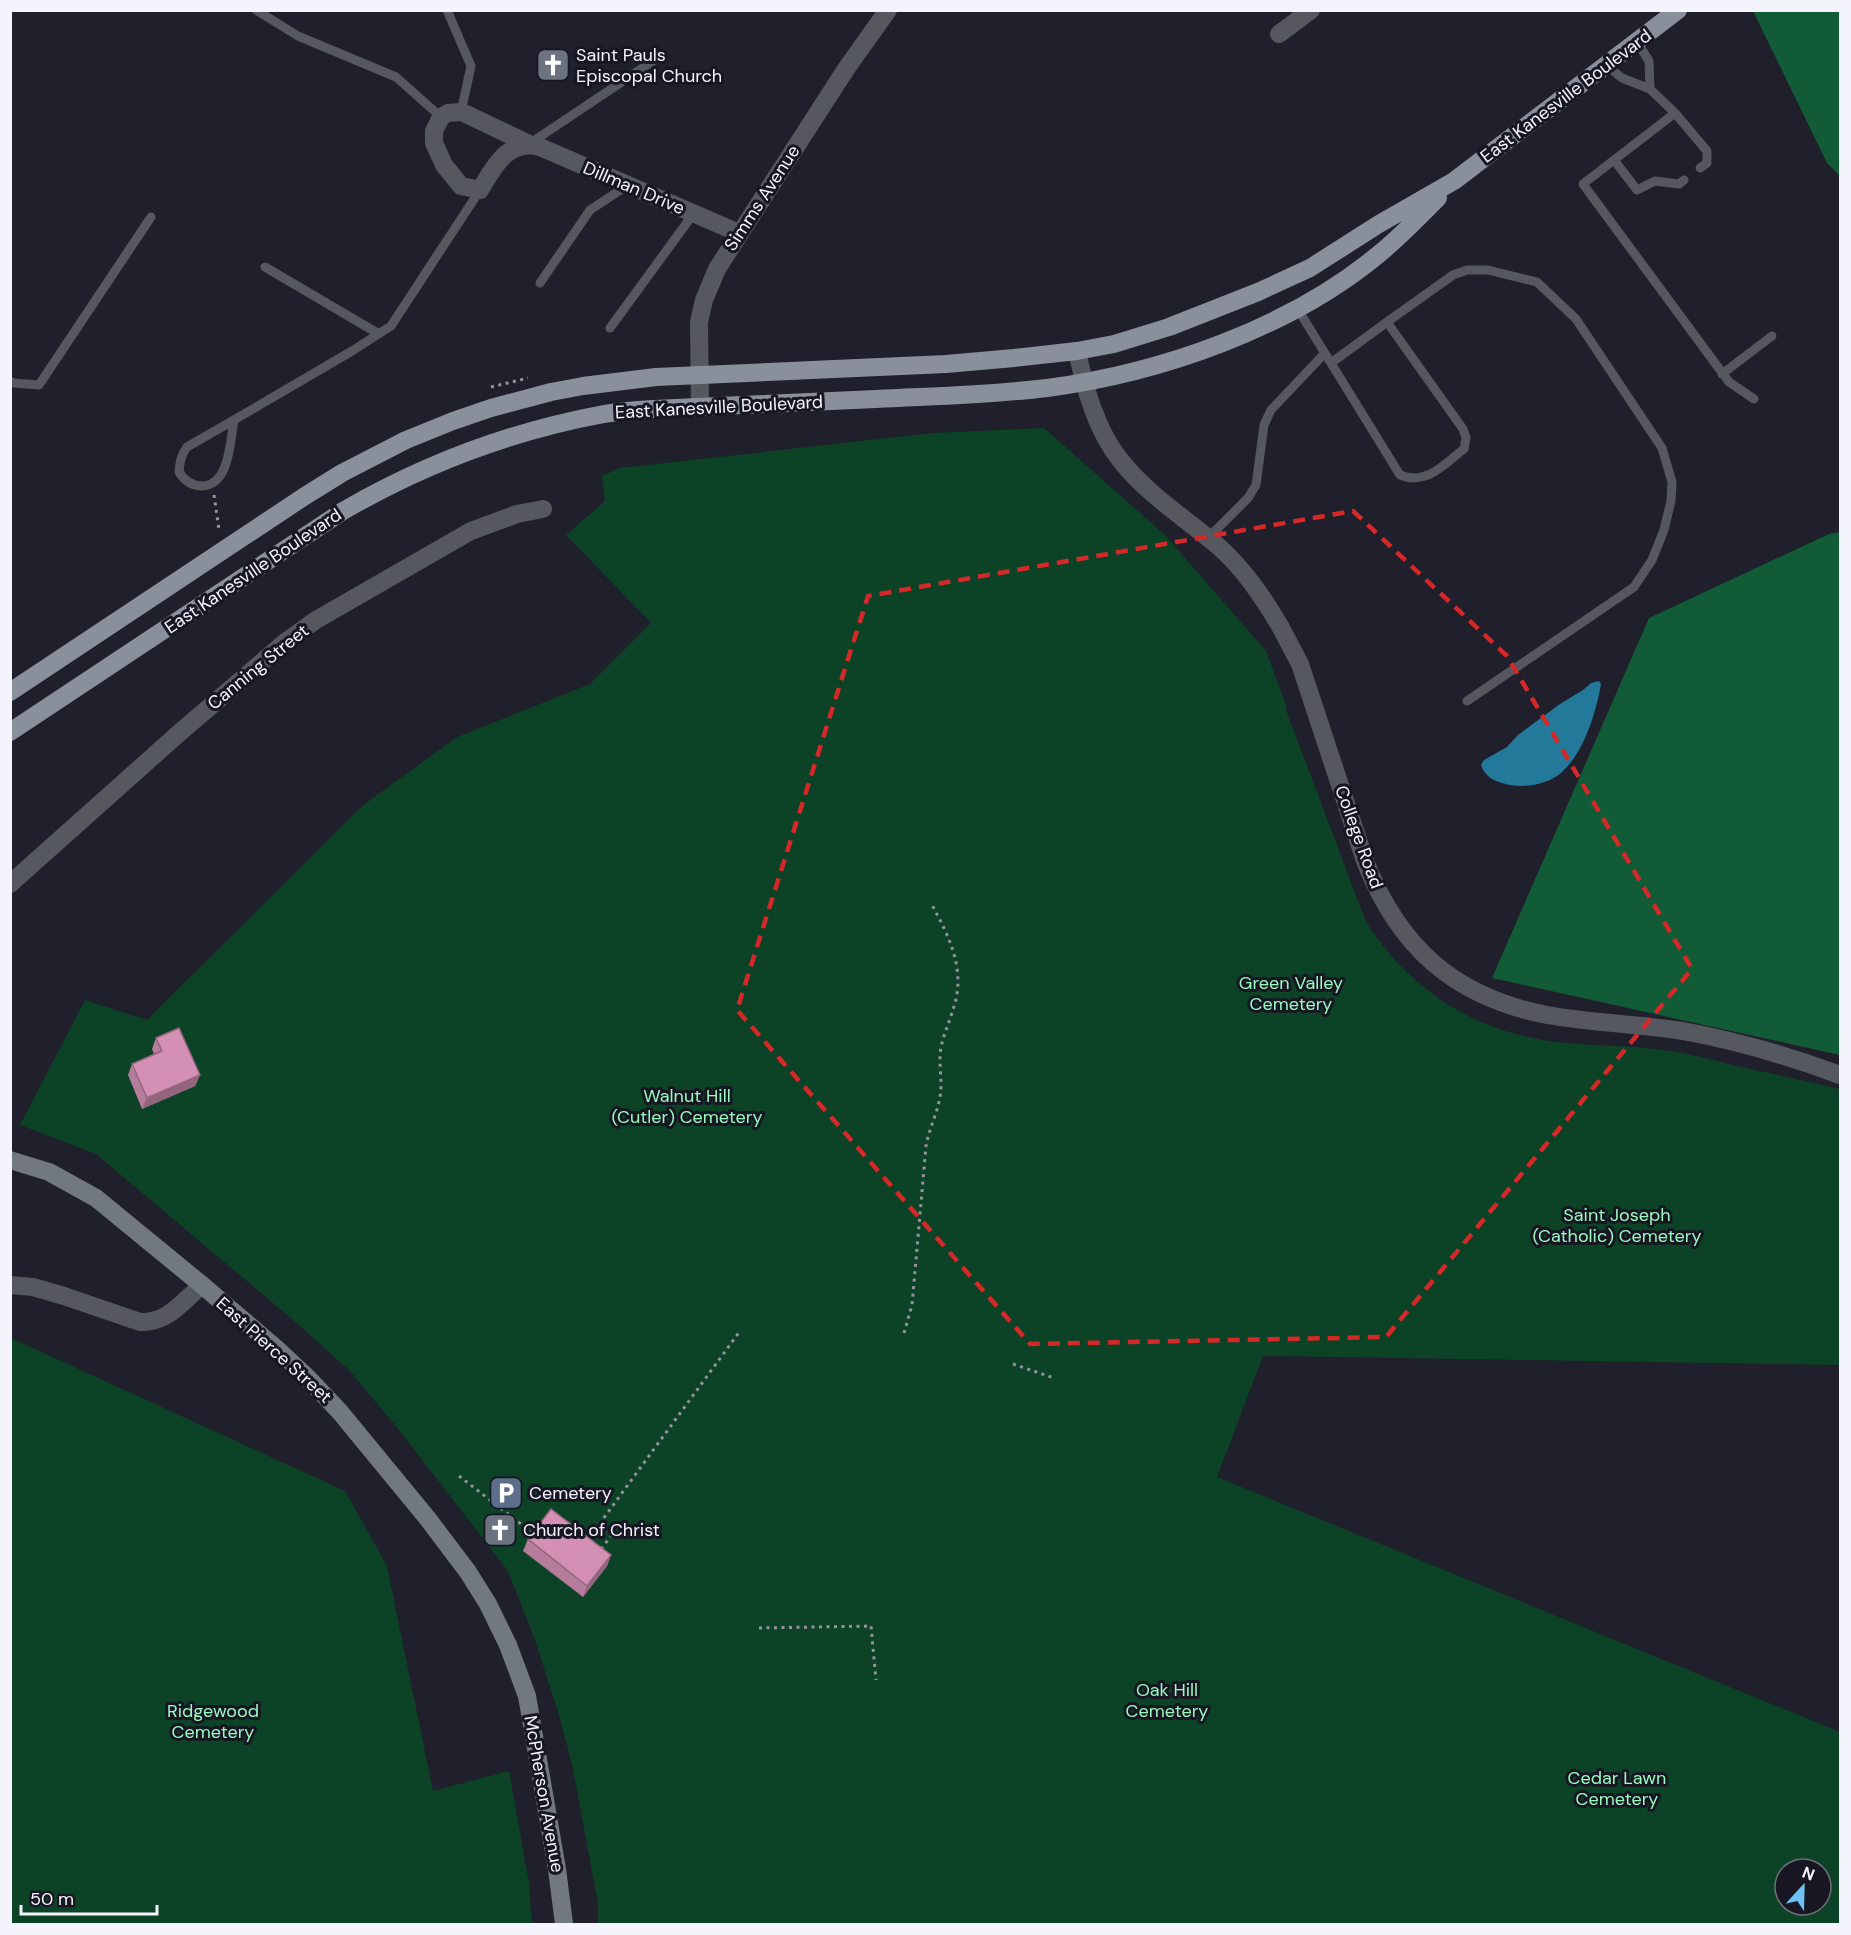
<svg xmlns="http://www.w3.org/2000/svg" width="1851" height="1935" font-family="'DM Sans',sans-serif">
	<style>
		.green { fill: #0c4226; fill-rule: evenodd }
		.forest { fill: #115b36 }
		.water { fill: #23799a }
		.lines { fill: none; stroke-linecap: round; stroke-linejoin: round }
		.path { stroke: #94939e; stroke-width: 3; stroke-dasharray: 3 4.5; stroke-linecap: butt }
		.service { stroke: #55585e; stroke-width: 9 }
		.minor { stroke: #55585e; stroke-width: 18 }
		.tertiary { stroke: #55585e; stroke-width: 18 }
		.secondary { stroke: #727881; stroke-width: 18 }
		.primary { stroke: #89909c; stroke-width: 18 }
		.wall { fill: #b57c9b }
		.shaded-wall { fill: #94657e }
		.building { fill: #d390b4; stroke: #94657e; stroke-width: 1.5 }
		.marked { fill: none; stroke: #d62828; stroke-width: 4.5; stroke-dasharray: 12 8; stroke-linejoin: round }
		.labels { text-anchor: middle; stroke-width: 6; stroke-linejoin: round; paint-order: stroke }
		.poi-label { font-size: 18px; fill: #f4f4fd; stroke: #171622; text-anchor: start }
		.street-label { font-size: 18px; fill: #f4f4fd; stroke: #171622 }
		.park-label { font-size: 18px; fill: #9afabe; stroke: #171622 }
	</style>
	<rect width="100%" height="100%" fill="#201f2c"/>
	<path class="green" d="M1044,428L1165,535L1266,651L1287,708L1286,710L1366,922C1413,994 1480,1035 1566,1043C1598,1046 1630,1045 1662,1050C1686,1053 1710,1059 1733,1065C1769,1073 1805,1081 1840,1089V1365L1263,1356L1217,1477L1840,1732V1924H598V1904L572,1764L558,1712L534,1637L508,1571L399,1430L350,1371L299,1325L96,1154L20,1125L85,1000L147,1020L362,806L457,737L590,684L651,623L566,535L605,501L602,476L620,468L933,433ZM1785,1869H1821V1905H1785Z
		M11,1338L345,1491L387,1566L433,1791L509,1771L529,1883L532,1924H11Z"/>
	<path class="forest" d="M1753,11H1840V176L1827,163Z
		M1840,532V1055L1492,978L1649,618L1829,534Z"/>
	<path class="water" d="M1599,681L1601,684C1596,713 1584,752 1562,772C1549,784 1527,788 1510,785C1497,782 1486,779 1481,765L1484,760L1507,747L1518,735L1560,704L1583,690L1591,683Z"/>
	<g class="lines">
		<path class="path" d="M491,387L528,378
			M214,495L219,530
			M904,1333L912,1305L926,1146C929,1129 937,1114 940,1097C943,1081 938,1064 941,1047C945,1029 954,1012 957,994C962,960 946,931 931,903
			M1013,1364L1054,1378
			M459,1476L534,1534
			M595,1530L740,1331
			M601,1549L611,1536
			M759,1628L871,1626L876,1680"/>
		<path class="service" d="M256,10L298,36L396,77L441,117
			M447,10L471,66L461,112
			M1637,42L1649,61L1650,89
			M1606,65L1622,78L1650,89L1675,113L1583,184L1729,382L1754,399
			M1675,113L1707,151V163L1700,168
			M529,144L662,55
			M1614,160L1637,190L1655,181L1679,184L1684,180
			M265,267L379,334
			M540,283L590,210L628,185
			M1297,308L1400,475C1427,486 1444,464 1464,449L1466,438L1463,429L1387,322L1331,363
			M1387,322L1453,275L1467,270H1488L1537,282L1576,319L1662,448L1672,482L1671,501L1664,530L1652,560L1634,587L1467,701
			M610,328L694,213
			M1722,374L1772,336
			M10,381L14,383L39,385L151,217
			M234,420L352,351L391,326L480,190
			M234,420C230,441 230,485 202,486C191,486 184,480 179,472C180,462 181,455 187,447Z
			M1208,538L1248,498L1256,485L1264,425L1271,410L1325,353"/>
		<path class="minor" d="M1279,34L1311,10
			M529,144L466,114L461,112L448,113L441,117L434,131V143L444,165L461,186L480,190C494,167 508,138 540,147L739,233
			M1077,351C1085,389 1096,430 1121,461C1148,495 1185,518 1218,546C1244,569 1262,596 1280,626
			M10,884L178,734L284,643L316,620L471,531L517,514L543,509
			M10,1285L33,1287L64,1296L140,1322C168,1323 182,1302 202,1285"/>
		<path class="tertiary" d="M700,407L699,322L704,300L717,269L846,69L888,10
			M1280,626L1300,664L1365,861C1399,947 1454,997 1547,1015C1592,1023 1638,1024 1683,1031C1737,1041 1789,1056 1840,1075"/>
		<path class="secondary" d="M10,1160L49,1172L96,1198L202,1285L277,1349L307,1377L340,1412L428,1519L468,1572L488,1604L508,1645L527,1696L557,1869L564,1924"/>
		<path class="primary" d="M10,692L305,496L342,473L406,440L453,421L491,408L551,392L583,386L656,377L946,364L1014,358L1077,351L1114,344L1169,327L1258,292L1310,268L1379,224L1454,181L1678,10
			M10,732L343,511C424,464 512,431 604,414C620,411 637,410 654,409C728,406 802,402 876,399C933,396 990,395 1047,388C1161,373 1290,328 1379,254C1400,237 1419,217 1438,198"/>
	</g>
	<path class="wall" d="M156,1038L200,1075L195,1086L142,1109L128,1075L132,1064L154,1054L152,1049Z
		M528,1539L611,1555L607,1566L583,1597L523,1551Z"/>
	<path class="shaded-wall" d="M200,1075L195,1086L142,1109L147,1098Z
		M611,1555L607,1566L583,1597L587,1586Z"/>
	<path class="building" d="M179,1028L200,1075L147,1098L132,1064L162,1051L156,1038Z
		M551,1509L611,1555L587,1586L528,1539Z"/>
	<path class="marked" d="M1353,511L1507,656L1692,969L1386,1337L1030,1344L737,1010L868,596Z"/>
	<defs>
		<symbol id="church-square" viewBox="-11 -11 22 22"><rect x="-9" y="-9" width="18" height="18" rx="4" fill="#6b7280" stroke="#171622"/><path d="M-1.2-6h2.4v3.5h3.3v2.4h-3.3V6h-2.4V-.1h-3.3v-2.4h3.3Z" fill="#fff"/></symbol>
		<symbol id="parking-square" viewBox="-11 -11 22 22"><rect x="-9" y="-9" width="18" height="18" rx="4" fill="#5c6f8a" stroke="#171622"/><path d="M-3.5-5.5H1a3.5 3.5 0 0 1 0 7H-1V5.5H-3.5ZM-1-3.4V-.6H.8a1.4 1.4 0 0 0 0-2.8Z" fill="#fff"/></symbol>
	</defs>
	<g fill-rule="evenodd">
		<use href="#church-square" x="534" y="46" width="38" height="38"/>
		<use href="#parking-square" x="487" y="1474" width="38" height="38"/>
		<use href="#church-square" x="481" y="1511" width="38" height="38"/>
	</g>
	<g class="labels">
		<g class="poi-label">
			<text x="576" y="61">Saint Pauls<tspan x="576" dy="21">Episcopal Church</tspan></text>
			<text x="529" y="1499">Cemetery</text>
			<text x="523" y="1536">Church of Christ</text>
		</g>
		<g class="street-label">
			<text transform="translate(1566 96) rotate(-37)" y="6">East Kanesville Boulevard</text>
			<text transform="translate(634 188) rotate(23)" y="6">Dillman Drive</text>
			<text transform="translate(762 198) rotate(-57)" y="6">Simms Avenue</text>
			<text transform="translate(719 407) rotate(-3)" y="6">East Kanesville Boulevard</text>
			<text transform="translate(253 571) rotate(-34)" y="6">East Kanesville Boulevard</text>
			<text transform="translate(258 667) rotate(-39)" y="6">Canning Street</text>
			<text transform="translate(1359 837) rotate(70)" y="6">College Road</text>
			<text transform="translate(274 1350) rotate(42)" y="6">East Pierce Street</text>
			<text transform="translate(544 1794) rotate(80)" y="6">McPherson Avenue</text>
		</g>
		<g class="park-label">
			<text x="1291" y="989">Green Valley<tspan x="1291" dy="21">Cemetery</tspan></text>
			<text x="687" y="1102">Walnut Hill<tspan x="687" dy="21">(Cutler) Cemetery</tspan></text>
			<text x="1617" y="1221">Saint Joseph<tspan x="1617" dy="21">(Catholic) Cemetery</tspan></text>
			<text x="1167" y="1696">Oak Hill<tspan x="1167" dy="21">Cemetery</tspan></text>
			<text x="213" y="1717">Ridgewood<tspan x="213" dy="21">Cemetery</tspan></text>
			<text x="1617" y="1784">Cedar Lawn<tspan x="1617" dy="21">Cemetery</tspan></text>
		</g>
	</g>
	<rect width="1851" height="1935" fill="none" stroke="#f4f4fd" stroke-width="24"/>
	<g transform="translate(1803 1887) rotate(22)"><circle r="28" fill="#171622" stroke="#6f6f7a" stroke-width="1.5"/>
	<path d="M0-4.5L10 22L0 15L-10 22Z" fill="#6dc2f3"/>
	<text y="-9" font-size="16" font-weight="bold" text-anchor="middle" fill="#f4f4fd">N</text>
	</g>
	<path d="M21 1905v9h136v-9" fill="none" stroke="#f4f4fd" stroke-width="3"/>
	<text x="30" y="1905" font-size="18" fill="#f4f4fd" stroke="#171622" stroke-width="4.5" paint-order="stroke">50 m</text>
</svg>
